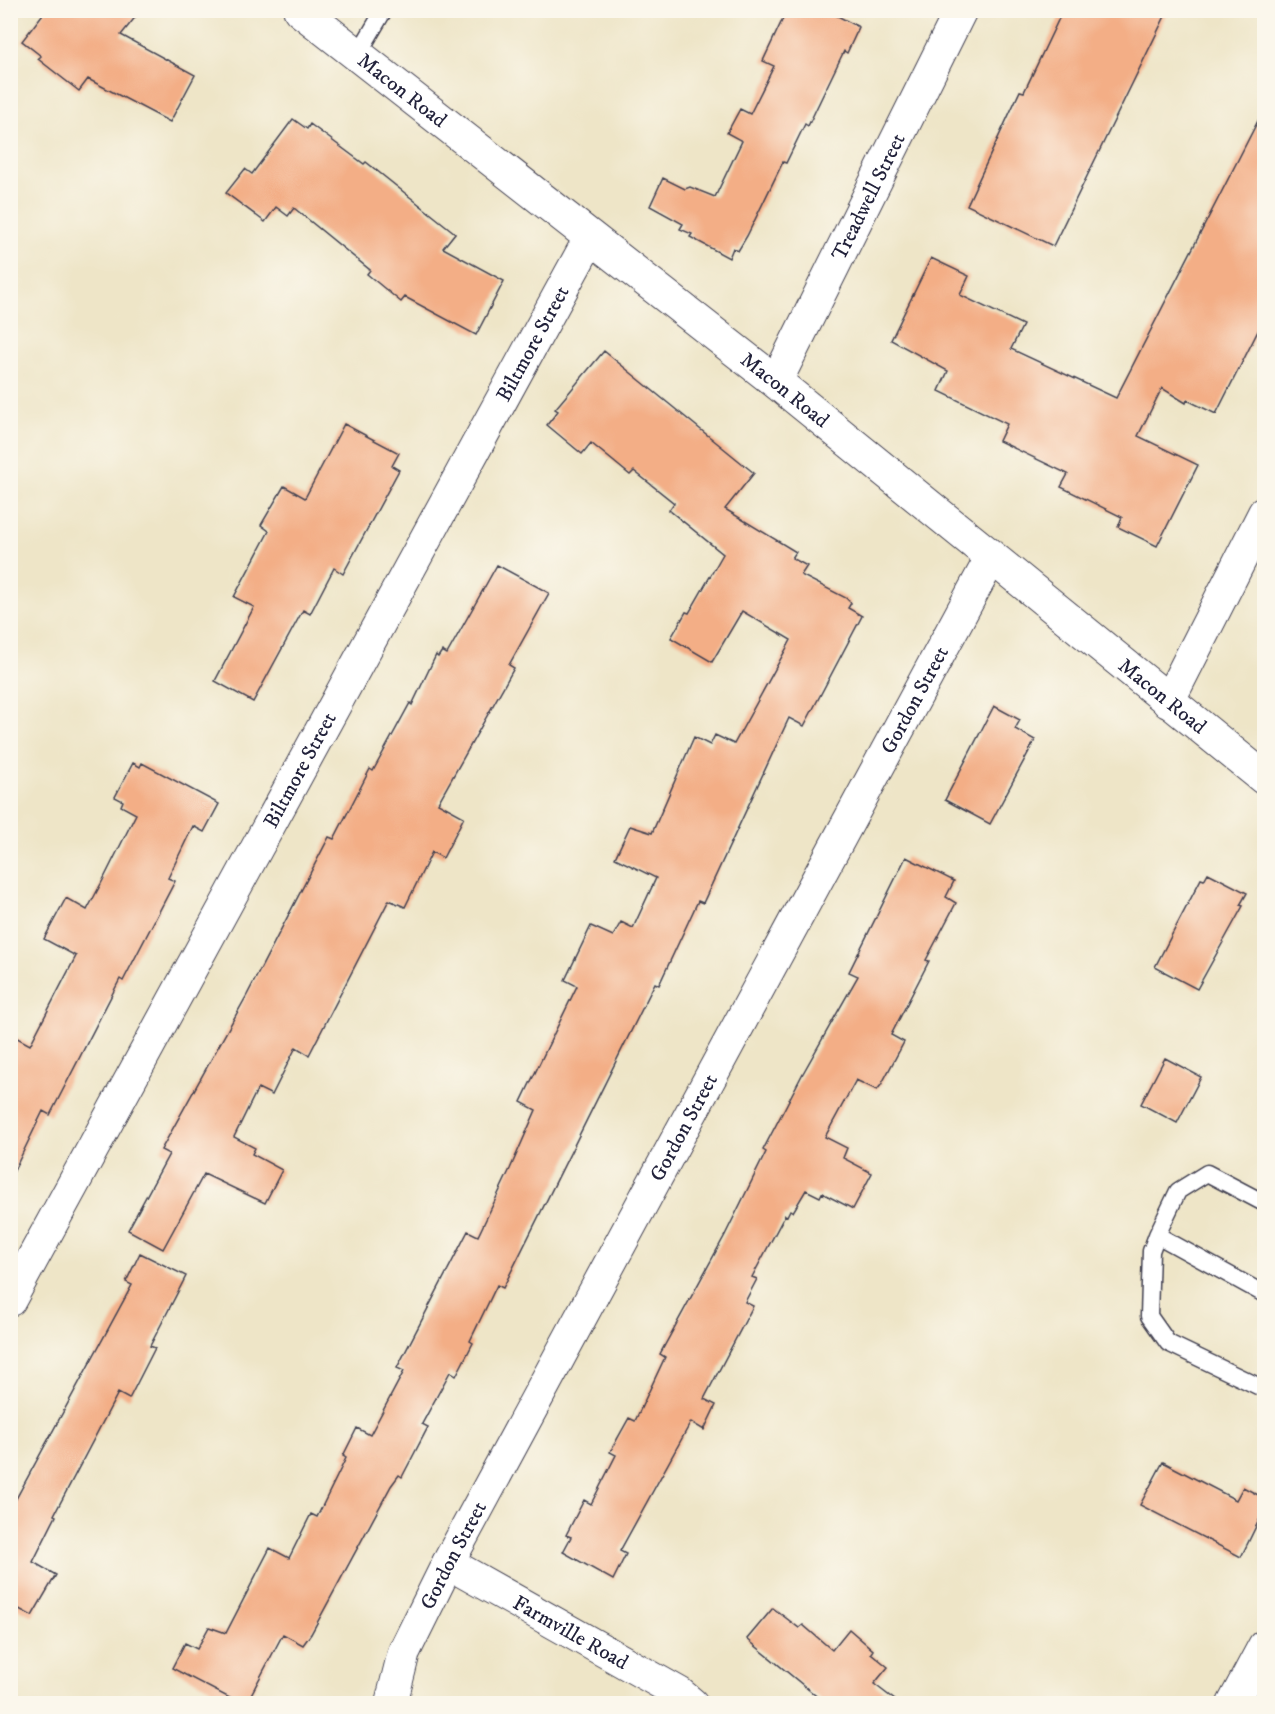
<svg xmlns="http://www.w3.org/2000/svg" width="1275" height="1714" font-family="'IM FELL DW Pica',serif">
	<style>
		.building { fill: #f3ae86 }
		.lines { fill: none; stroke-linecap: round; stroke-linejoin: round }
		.service-casing { stroke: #413f50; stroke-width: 19 }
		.minor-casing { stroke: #413f50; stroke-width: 34 }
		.secondary-casing { stroke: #413f50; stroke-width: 35 }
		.service { stroke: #fff; stroke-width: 16 }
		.minor { stroke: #fff; stroke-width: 32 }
		.secondary { stroke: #fff; stroke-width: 33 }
		.labels { text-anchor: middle; stroke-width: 5; stroke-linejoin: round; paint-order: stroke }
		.street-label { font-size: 21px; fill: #22223b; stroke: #fbf7ec }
	</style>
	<rect width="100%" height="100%" fill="#fbf7ec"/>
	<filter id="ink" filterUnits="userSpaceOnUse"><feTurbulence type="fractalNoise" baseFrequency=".0167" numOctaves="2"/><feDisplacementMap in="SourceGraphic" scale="12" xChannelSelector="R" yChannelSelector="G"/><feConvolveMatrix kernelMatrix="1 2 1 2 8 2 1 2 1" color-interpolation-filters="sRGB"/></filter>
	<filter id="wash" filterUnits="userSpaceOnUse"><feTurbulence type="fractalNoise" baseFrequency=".008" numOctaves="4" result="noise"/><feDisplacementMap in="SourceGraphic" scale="24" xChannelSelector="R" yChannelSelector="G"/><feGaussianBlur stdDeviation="1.35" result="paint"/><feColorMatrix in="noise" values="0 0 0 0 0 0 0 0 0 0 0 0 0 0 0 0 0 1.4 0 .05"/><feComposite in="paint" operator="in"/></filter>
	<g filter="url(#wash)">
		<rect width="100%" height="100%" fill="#eee5c7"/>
		<g id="blocks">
			<path class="building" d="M46,10H141L121,35L195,75L170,122L88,79L79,91L38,59L41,56L22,41Z
				M787,10H826L859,27L847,53L844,51L808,126L805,124L786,163L783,162L747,236L738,251L733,248L729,258L690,237L692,234L680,229L683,224L650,206L663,178L685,189L690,187L715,197L742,141L727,133L740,109L750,114L774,66L763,61Z
				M1063,10H1168L1053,246L967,205L1020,91L1024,92Z
				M1264,109V319L1216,414L1187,400L1186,403L1162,388L1138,436L1198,465L1157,546L1118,527L1122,517L1061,487L1068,474L999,441L1007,424L939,391L948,371L891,340L931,258L969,276L960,295L1023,325L1011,349L1116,398Z
				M293,119L307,129L310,124L364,164L366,162L455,233L443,248L504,281L476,335L405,297L401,302L367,274L370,270L294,208L288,216L276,207L265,222L226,193L245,169L252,174Z
				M604,351L754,473L725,509L796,552L792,558L807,566L801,575L846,598L851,603L848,608L862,616L804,726L789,718L703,903L698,901L659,985L655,983L503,1288L497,1285L470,1341L473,1343L456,1376L450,1372L422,1424L428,1427L402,1477L399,1475L391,1486L311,1634L303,1645L283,1634L246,1704H241L172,1668L185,1643L197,1649L209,1627L226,1633L270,1548L289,1558L311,1514L317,1517L346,1458L343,1456L357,1428L370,1435L404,1371L397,1368L468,1231L478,1236L510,1169L536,1110L521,1102L577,986L565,980L591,926L613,936L621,922L633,928L656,878L615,858L630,826L652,833L694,737L710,745L715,735L734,744L791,640L742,611L712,662L671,638L686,612L689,613L723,554L669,510L674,503L634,471L630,475L591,443L582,454L547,425L558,411L555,409Z
				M344,424L399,453L392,466L399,470L343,574L334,568L310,614L303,610L253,702L215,681L254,607L234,597L269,531L261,525L284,486L305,498Z
				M497,565L549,593L509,665L514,668L438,803L464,817L443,858L432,852L405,907L389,900L309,1055L296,1047L272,1095L258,1088L234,1137L255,1148L252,1154L282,1170L265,1203L204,1174L163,1249L128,1230L169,1154L161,1150L247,995L329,837L334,839L370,769L373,771L410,703L412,705L436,655L438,657L442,651L447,654Z
				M994,706L1020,720L1015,729L1035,740L990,824L945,800Z
				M133,763L140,767L142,763L219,804L204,832L193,826L168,878L175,881L123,981L120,979L50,1115L43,1111L10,1179V1034L30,1045L76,956L44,939L66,898L87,910L103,880L136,814L121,806L123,801L115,797Z
				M906,857L954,881L946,897L956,903L926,960L929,961L891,1035L904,1042L881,1085L877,1090L856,1080L825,1137L847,1148L843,1158L872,1173L853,1209L822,1193L820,1197L806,1190L793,1212L790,1210L787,1216L785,1215L752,1277L757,1279L745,1302L753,1306L704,1399L716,1405L704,1430L691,1422L620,1551L626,1554L613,1580L563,1552L571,1537L566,1535L584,1500L591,1504L616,1455L610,1452L629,1418L635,1421L665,1357L660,1354L725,1235L766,1152L763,1150L802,1075L858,976L849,972Z
				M1208,873L1247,893L1240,905L1243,906L1197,989L1155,967L1201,879L1204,880Z
				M1165,1058L1201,1077L1177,1123L1141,1104Z
				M140,1253L186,1276L150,1346L155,1348L129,1399L118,1393L54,1515L56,1516L33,1562L56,1575L32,1616L12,1605L10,1609V1510L132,1285L126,1282Z
				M1163,1462L1236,1500L1243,1487L1264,1498V1510L1241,1557L1140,1505Z
				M773,1608L799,1628L803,1625L832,1650L849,1629L873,1650L871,1653L888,1667L874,1684L900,1704H826L747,1639Z"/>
		</g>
	</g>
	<g filter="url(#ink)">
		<use href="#blocks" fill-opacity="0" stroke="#413f50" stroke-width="1.5"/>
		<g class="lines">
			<defs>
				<path id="service" d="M357,56L384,10
					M1264,1203L1207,1173L1178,1191L1157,1235L1151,1251L1149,1316L1168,1343L1264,1389
					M1157,1235L1264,1294"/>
				<g id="minor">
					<path id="s1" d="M776,382L961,10"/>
					<path d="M1168,702L1264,513"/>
					<path id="s2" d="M10,1300L590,238"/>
					<path id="s3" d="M448,1563L679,1693L692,1704"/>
					<path id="s4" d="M391,1704L404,1652L448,1563L991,558"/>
					<path d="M1233,1704L1264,1646"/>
				</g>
				<g id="secondary">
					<path id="s5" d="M300,10L776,382L1264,778"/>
				</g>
			</defs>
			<use href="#service" class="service-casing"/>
			<use href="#minor" class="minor-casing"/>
			<use href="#secondary" class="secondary-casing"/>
			<use href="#service" class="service"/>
			<use href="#minor" class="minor"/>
			<use href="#secondary" class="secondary"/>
		</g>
	</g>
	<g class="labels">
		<g class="street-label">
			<text dy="7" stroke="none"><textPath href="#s5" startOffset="130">Macon Road</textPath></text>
			<text dy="7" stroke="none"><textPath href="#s1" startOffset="207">Treadwell Street</textPath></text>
			<text dy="7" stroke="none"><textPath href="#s2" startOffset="1090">Biltmore Street</textPath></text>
			<text dy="7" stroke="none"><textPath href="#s5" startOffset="616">Macon Road</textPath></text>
			<text dy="7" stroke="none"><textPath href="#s5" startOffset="1102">Macon Road</textPath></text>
			<text dy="7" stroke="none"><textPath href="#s4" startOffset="1134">Gordon Street</textPath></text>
			<text dy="7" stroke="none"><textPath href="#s2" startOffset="604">Biltmore Street</textPath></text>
			<text dy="7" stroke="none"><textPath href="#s4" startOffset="648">Gordon Street</textPath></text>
			<text dy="7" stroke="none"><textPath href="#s4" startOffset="162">Gordon Street</textPath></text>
			<text dy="7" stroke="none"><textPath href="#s3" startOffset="141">Farmville Road</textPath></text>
		</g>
	</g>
	<rect width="1275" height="1714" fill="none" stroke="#fbf7ec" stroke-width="36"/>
</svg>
